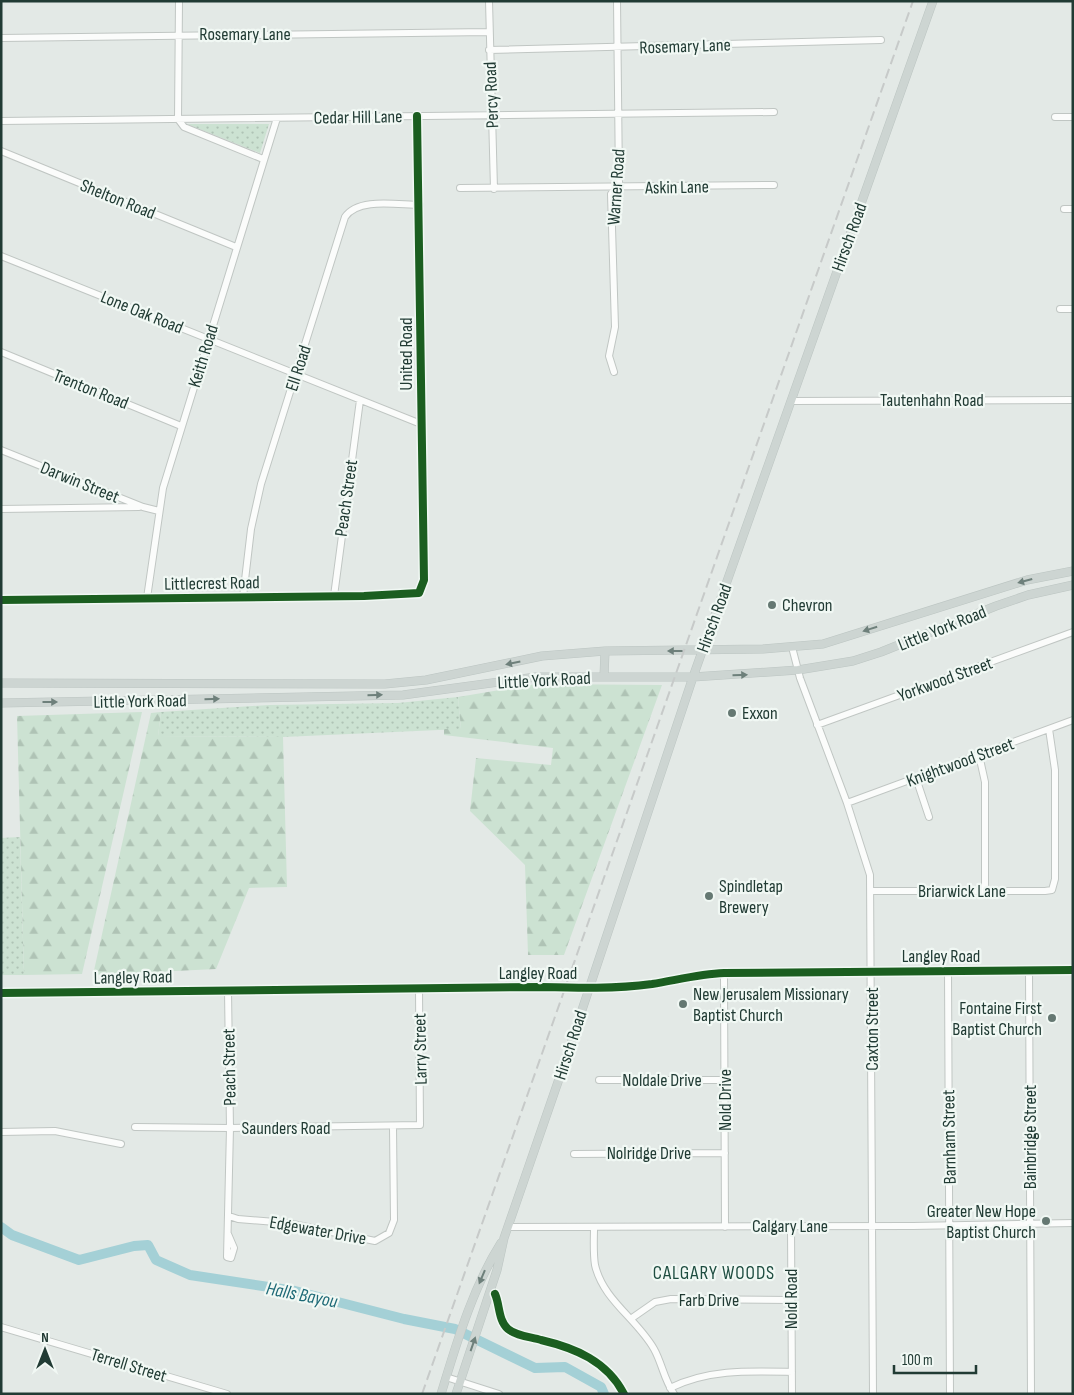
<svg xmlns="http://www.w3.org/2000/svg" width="1074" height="1395" font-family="'Sofia Sans Condensed',sans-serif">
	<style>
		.green { fill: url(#green-dots) }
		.forest { fill: url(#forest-firs) }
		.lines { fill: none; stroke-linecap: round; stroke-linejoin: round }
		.river { stroke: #a4d0d6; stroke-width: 10 }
		.minor-casing { stroke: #c0c6c3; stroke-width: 8 }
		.major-casing { stroke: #bcc5c2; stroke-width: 9 }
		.minor { stroke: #fbfcfb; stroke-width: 6 }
		.major { stroke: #cdd5d2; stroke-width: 8 }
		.rail { stroke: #c7cac9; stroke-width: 2; stroke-dasharray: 10 5; stroke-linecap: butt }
		.cycleway-casing { stroke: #f1f8f4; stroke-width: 11 }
		.cycleway { stroke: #1b5e20; stroke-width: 8 }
		.oneway { fill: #6e807b }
		.poi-dot { fill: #657872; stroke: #f1f8f4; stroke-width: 2 }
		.labels { text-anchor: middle; stroke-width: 4.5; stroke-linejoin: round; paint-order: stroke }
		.street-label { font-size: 18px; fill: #213b34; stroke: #f1f8f4 }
		.poi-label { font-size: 18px; fill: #213b34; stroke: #f1f8f4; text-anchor: start }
		.neighbourhood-label { font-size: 19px; letter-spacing: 1px; fill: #1e4d40; stroke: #f1f8f4 }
		.water-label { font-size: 19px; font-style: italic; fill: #1d6976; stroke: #f1f8f4 }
	</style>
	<defs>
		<pattern id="green-dots" width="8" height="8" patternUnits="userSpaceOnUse" patternTransform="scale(1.25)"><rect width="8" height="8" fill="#cce2d2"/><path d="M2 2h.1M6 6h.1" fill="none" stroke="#afc3b5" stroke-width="1.8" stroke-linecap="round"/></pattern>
		<pattern id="forest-firs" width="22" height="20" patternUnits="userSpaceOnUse" patternTransform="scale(1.25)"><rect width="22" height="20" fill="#cce2d2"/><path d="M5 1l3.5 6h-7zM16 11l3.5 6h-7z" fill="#afc3b5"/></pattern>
	</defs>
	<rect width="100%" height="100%" fill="#e3e9e6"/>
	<path class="green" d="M187,124H269L260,153Z
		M458,697L461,729L283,737L158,736L161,712L269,705L398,703Z
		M20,837L24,975H1V838Z"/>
	<path class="forest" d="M536,684L662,685L564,955H528L525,865L470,811L476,758L551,765L553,748L444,735V729H461L458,697Z
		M142,712L82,974L24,975L17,716Z
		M161,712L158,736L283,737L287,887L249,888L216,969L93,975L151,713Z"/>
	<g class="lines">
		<path class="river" d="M1,1227L12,1235L79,1260L134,1246L148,1245L156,1260L190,1275L295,1291L404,1319L455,1329L535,1368L565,1367L601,1387L604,1394"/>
		<defs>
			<path id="minor" d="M489,1L494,189
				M1,38L489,32
				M489,50L881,40
				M1055,117H1073
				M178,119L179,1
				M178,119L184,127L263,159
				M1,121L774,112
				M1,151L236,247
				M460,188L774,185
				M1064,209H1073
				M1,256L421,424
				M1060,309H1073
				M1,352L181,426
				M614,372L609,356L615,327L611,194L619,183L617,1
				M791,401L1073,400
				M1,450L143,507L159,511
				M1,509L139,507
				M334,596L360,400
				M243,597L251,529L261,484L345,217C358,197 398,205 420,205
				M147,598L163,488L277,118
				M1,600L364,596L419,593L424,580L417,116
				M792,647L800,678L847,803L870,875L873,1394
				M817,725L1073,632
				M979,755L985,782V891
				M916,778L929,817
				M847,803L1073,720
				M871,891H1045L1052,890L1055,879V770L1049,729
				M948,971L950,1394
				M1029,971L1031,1394
				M724,973L725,1227
				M1,993L541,987C578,988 615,989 652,984C677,980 699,974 724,973L1073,970
				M599,1080H725
				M135,1127L230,1128L420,1125L419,989
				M1,1132L55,1131L121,1144
				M574,1154L725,1153
				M229,1216L238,1219L288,1223L375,1241L389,1233L394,1220L393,1127
				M508,1227L913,1226L1073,1223
				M594,1227C594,1239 593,1253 595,1265C603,1300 637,1319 654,1349C662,1363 664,1380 674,1394
				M791,1227L792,1394
				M228,1234L234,1248L231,1258L227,1257L230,1128L228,991
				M632,1318L655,1302L671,1299L791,1300
				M1,1327L227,1394
				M446,1377L499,1394
				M670,1388C709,1369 749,1371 792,1372"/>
			<path id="major" d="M604,677L605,651
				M1,683L385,684L426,680L542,656L605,651L763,649L823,644L1027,580L1073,571
				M1,703L403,695L536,677H693L798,670L853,661L881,652L996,606L1028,595L1073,585
				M441,1394C457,1342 472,1289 501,1243
				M456,1394L497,1270L504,1238L559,1079L693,677L933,1"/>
		</defs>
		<use href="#minor" class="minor-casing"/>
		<use href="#major" class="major-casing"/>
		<use href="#minor" class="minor"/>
		<use href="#major" class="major"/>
		<path class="rail" d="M422,1394L913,1"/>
		<defs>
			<path id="cycleway" d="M1,600L364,596L419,593L424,580L417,116
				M1,993L541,987C578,988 615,989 652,984C677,980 699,974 724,973L1073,970
				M495,1294C500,1305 498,1320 508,1329C516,1336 531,1337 541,1340C575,1348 607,1361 624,1394"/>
		</defs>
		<use href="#cycleway" class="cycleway-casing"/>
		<use href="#cycleway" class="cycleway"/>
	</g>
	<defs><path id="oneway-solid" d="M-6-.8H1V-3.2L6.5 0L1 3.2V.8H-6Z" transform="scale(1.25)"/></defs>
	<g class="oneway">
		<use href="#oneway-solid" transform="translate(1025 581) rotate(165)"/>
		<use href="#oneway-solid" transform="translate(870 629) rotate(163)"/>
		<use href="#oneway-solid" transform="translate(675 651) rotate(180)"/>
		<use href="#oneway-solid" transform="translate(513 663) rotate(168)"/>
		<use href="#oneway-solid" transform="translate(740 675) rotate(-2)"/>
		<use href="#oneway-solid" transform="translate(375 695) rotate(-1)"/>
		<use href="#oneway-solid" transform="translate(212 699) rotate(-2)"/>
		<use href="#oneway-solid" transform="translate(50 702)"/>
		<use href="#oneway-solid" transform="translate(482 1277) rotate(113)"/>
		<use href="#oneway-solid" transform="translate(473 1344) rotate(-71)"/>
	</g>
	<g class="poi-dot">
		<circle cx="772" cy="605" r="5"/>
		<circle cx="732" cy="713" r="5"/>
		<circle cx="709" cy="896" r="5"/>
		<circle cx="683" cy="1004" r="5"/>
		<circle cx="1052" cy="1018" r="5"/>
		<circle cx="1046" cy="1221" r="5"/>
	</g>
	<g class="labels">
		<g class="street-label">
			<text x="245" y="40">Rosemary Lane</text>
			<text transform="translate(685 46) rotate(-2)" y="6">Rosemary Lane</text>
			<text transform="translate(491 95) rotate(-92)" y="6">Percy Road</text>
			<text transform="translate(358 117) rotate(-1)" y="6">Cedar Hill Lane</text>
			<text transform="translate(616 187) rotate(-86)" y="6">Warner Road</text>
			<text transform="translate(677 187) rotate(-1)" y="6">Askin Lane</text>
			<text transform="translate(118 199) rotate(22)" y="6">Shelton Road</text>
			<text transform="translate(849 237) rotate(-70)" y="6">Hirsch Road</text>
			<text transform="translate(142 312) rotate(22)" y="6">Lone Oak Road</text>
			<text transform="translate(406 354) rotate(-90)" y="6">United Road</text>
			<text transform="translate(203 356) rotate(-73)" y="6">Keith Road</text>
			<text transform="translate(298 368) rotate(-72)" y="6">Ell Road</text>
			<text transform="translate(91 389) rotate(22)" y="6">Trenton Road</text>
			<text x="932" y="406">Tautenhahn Road</text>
			<text transform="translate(80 482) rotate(22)" y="6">Darwin Street</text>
			<text transform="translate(346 498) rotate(-82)" y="6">Peach Street</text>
			<text transform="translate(212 583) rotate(-1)" y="6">Littlecrest Road</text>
			<text transform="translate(714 618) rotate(-70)" y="6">Hirsch Road</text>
			<text transform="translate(942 628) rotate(-22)" y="6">Little York Road</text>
			<text transform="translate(945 679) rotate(-20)" y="6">Yorkwood Street</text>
			<text transform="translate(544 680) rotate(-3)" y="6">Little York Road</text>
			<text transform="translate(140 701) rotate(-1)" y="6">Little York Road</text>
			<text transform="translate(960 762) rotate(-20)" y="6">Knightwood Street</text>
			<text x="962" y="897">Briarwick Lane</text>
			<text x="941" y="962">Langley Road</text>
			<text x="538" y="979">Langley Road</text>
			<text transform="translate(133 977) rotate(-1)" y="6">Langley Road</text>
			<text transform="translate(872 1029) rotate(-90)" y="6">Caxton Street</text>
			<text transform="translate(570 1045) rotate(-72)" y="6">Hirsch Road</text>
			<text transform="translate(420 1049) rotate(-91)" y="6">Larry Street</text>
			<text transform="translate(229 1067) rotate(-91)" y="6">Peach Street</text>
			<text x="662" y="1086">Noldale Drive</text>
			<text transform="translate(725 1100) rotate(-90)" y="6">Nold Drive</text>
			<text x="286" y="1134">Saunders Road</text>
			<text transform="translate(949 1137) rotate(-91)" y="6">Barnham Street</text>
			<text transform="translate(1030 1137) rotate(-90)" y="6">Bainbridge Street</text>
			<text x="649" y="1159">Nolridge Drive</text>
			<text x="790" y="1232">Calgary Lane</text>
			<text transform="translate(318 1230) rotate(10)" y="6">Edgewater Drive</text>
			<text transform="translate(791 1299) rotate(-90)" y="6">Nold Road</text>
			<text x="709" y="1306">Farb Drive</text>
			<text transform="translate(129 1365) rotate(17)" y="6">Terrell Street</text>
		</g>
		<g class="poi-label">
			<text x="782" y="611">Chevron</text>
			<text x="742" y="719">Exxon</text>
			<text x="719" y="892">Spindletap<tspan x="719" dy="21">Brewery</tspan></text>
			<text x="693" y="1000">New Jerusalem Missionary<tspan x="693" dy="21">Baptist Church</tspan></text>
			<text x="1042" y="1014" text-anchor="end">Fontaine First<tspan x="1042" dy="21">Baptist Church</tspan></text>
			<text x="1036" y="1217" text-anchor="end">Greater New Hope<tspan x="1036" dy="21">Baptist Church</tspan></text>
		</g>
		<g class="neighbourhood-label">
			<text x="714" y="1279">CALGARY WOODS</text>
		</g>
		<g class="water-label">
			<text transform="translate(302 1294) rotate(11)" y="7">Halls Bayou</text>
		</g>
	</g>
	<rect width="1074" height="1395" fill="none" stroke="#213b34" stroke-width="5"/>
	<g transform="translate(45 1350)" stroke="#f1f8f4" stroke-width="4" paint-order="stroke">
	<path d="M0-4L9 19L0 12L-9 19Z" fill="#213b34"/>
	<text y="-8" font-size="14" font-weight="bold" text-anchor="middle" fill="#213b34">N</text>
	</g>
	<path d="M894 1365v8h82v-8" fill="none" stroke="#213b34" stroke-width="2.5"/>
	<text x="902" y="1365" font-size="15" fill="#213b34" stroke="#f1f8f4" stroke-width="4" paint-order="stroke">100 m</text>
</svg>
